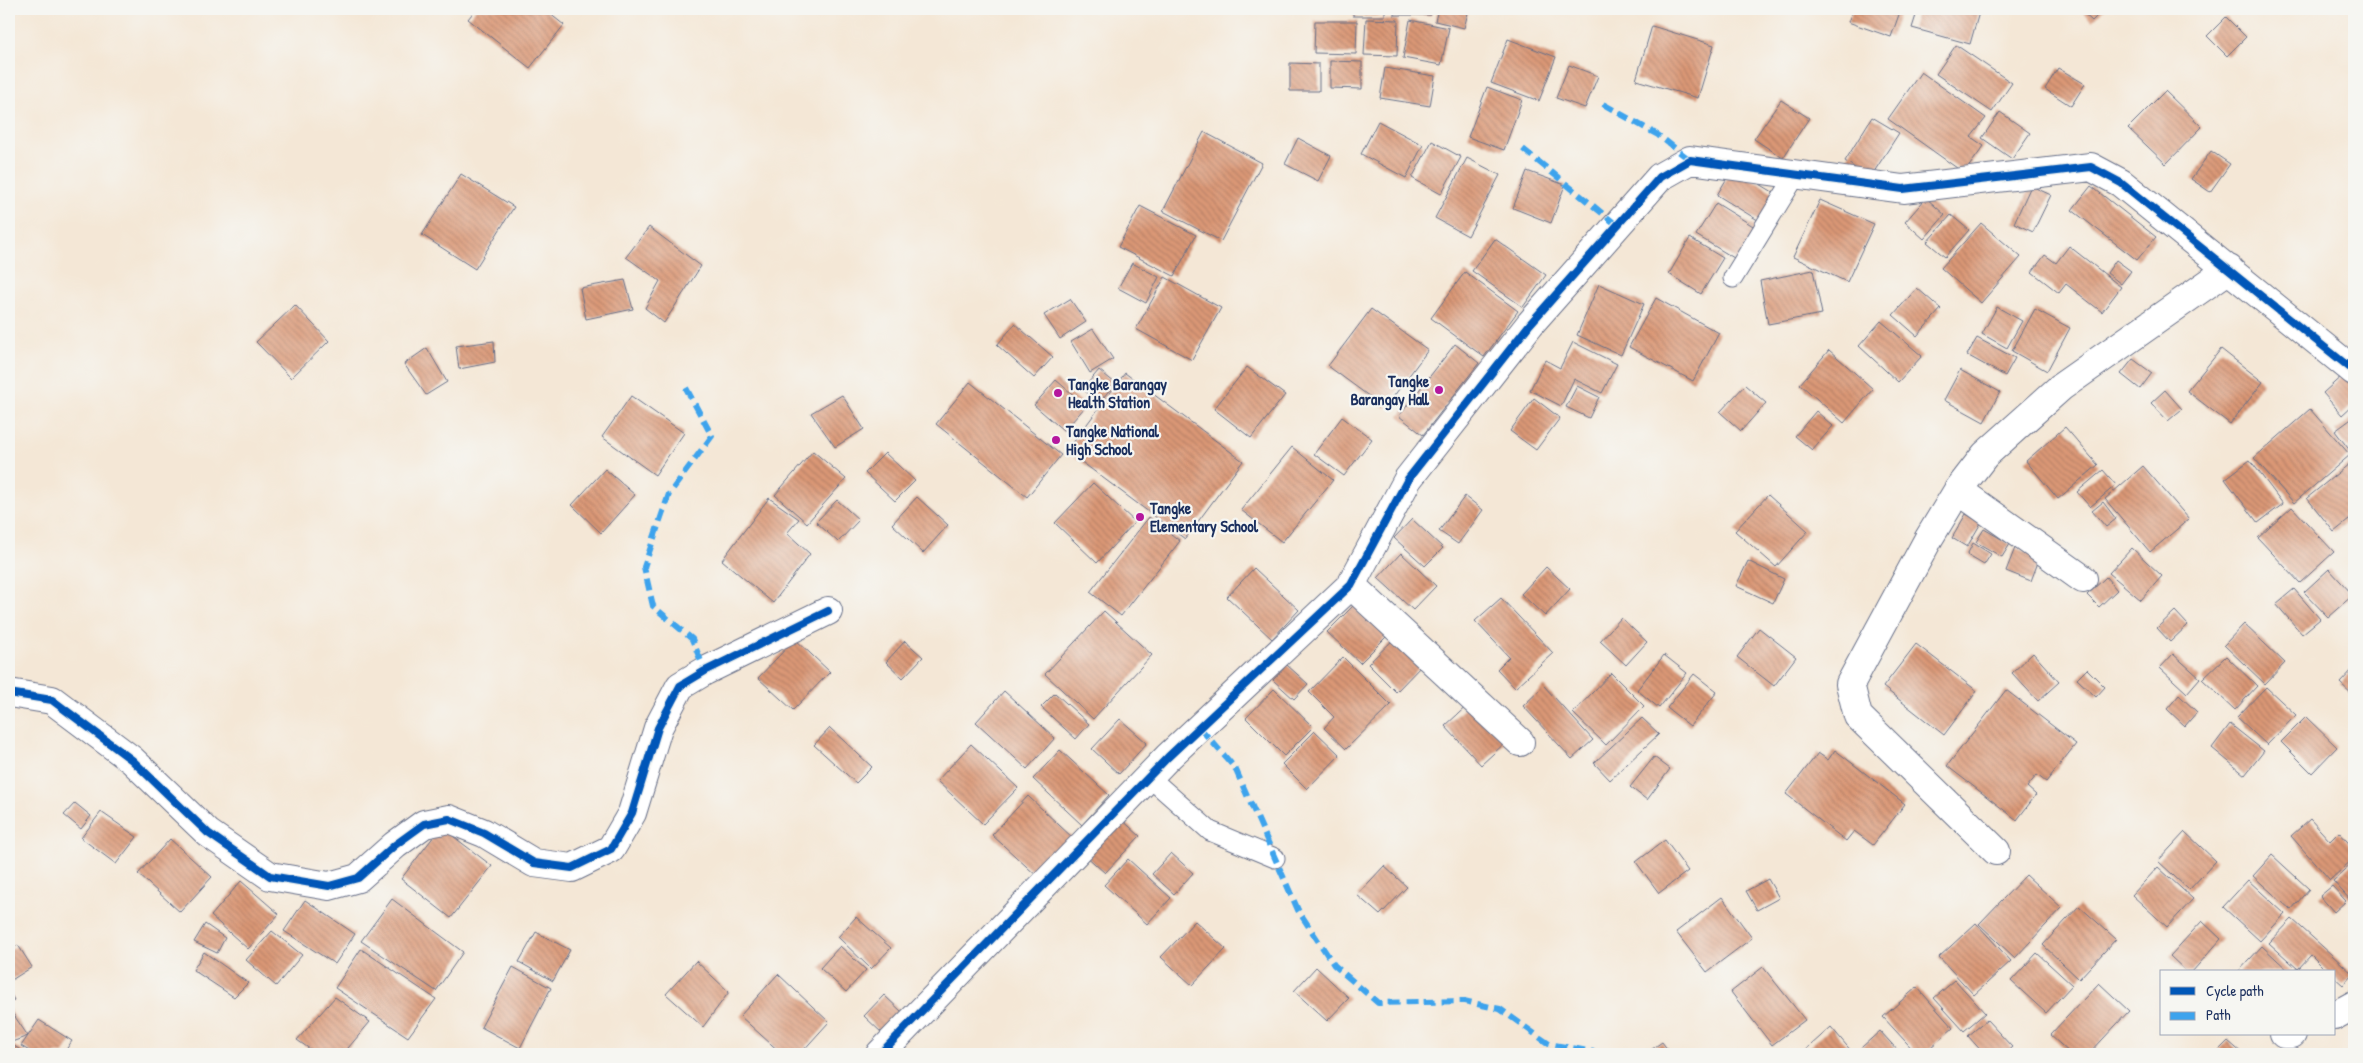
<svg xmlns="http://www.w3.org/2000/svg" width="2363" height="1063" font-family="'Patrick Hand',sans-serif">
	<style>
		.building { fill: url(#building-back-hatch) }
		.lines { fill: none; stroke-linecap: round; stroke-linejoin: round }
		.service-casing { stroke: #676f88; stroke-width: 21 }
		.minor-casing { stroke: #676f88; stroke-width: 30 }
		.service { stroke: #fff; stroke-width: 19 }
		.minor { stroke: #fff; stroke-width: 28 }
		.quiet { stroke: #3da3ed; stroke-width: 6; stroke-dasharray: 12 6; stroke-linecap: butt }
		.cycleway-casing { stroke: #f6f6f2; stroke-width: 11 }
		.cycleway { stroke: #0057b8; stroke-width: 8 }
		.poi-dot { fill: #b5179e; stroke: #f6f6f2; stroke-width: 2 }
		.labels { text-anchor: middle; stroke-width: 4.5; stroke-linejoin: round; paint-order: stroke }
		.poi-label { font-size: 16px; font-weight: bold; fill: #1b2f5e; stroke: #f6f6f2; text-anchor: start }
	</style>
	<defs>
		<pattern id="building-back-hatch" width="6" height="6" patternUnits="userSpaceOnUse" patternTransform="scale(1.25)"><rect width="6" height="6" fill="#db9876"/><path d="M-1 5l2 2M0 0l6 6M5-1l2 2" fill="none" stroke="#b17c64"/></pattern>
	</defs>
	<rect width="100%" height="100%" fill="#f6f6f2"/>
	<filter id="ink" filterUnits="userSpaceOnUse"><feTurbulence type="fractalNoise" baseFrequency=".02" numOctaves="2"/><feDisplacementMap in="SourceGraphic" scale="10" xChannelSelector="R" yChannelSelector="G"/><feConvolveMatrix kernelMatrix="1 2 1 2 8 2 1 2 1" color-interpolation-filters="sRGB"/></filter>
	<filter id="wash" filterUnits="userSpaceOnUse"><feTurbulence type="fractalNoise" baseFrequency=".0096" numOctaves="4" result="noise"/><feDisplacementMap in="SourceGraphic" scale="20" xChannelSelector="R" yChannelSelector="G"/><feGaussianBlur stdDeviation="1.12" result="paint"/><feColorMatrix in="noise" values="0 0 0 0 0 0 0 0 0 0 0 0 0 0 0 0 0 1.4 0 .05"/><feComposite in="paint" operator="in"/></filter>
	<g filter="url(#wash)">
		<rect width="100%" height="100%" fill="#f4e7d6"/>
		<g id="blocks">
			<path class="building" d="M476,9H544L564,25L530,68L468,19Z
				M1353,9H1385V16H1353Z
				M1394,9H1431V15H1394Z
				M1438,9H1469L1464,28L1435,21Z
				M1853,9H1901L1891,37L1848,22Z
				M1918,9H1980L1970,44L1912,28Z
				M2079,9H2104L2092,21Z
				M2226,17L2246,37L2227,56L2207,36Z
				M1366,19L1398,20L1397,56L1364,55Z
				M1410,20L1449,28L1441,65L1403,58Z
				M1315,21H1357L1356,54L1314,53Z
				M1652,26L1714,45L1698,98L1636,80Z
				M1508,39L1556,57L1539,101L1491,83Z
				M1956,45L2012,83L1992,112L1936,74Z
				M1330,61L1362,62V89L1330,88Z
				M1290,63L1319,64V91H1290Z
				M1569,65L1598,76L1585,108L1556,98Z
				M1385,68L1435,76L1430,106L1380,98Z
				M2058,68L2085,84L2071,106L2045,89Z
				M1921,72L1986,118L1971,137L1984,146L1964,173L1888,119Z
				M1487,87L1522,100L1504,150L1468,137Z
				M2165,91L2202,127L2166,164L2128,128Z
				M1781,100L1809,118L1783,158L1754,139Z
				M2000,112L2030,133L2012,159L1982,138Z
				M1872,117L1899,133L1870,178L1845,161Z
				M1378,121L1423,145L1406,178L1361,154Z
				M1204,132L1262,163L1221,241L1163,211Z
				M1298,138L1331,156L1318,181L1285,164Z
				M1432,141L1461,157L1441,194L1412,178Z
				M2211,151L2230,164L2210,192L2191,179Z
				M1467,158L1500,175L1468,236L1435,218Z
				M1733,168L1778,195L1761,222L1717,195Z
				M1527,171L1565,185L1551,223L1513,208Z
				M461,174L514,207L475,269L422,235Z
				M2031,186L2051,195L2033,232L2014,223Z
				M2091,186L2156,237L2137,260L2072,210Z
				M1926,198L1945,215L1924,239L1905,222Z
				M1820,200L1874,224L1847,282L1793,257Z
				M1716,203L1758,229L1739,261L1696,235Z
				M1140,206L1196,235L1174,276L1118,247Z
				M1951,215L1969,230L1945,257L1927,242Z
				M1981,223L2021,257L1981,303L1941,268Z
				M649,227L701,266L664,323L645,308L660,281L626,257Z
				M1690,238L1723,258L1701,294L1669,274Z
				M1495,239L1546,275L1523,307L1472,271Z
				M2069,246L2121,287L2102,312L2066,284L2059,293L2032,272L2045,255L2056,263Z
				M2116,260L2131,271L2121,284L2107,273Z
				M1132,263L1159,277L1146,303L1118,288Z
				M1813,270L1822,314L1768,324L1760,281Z
				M1465,272L1518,311L1484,357L1431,318Z
				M1165,277L1221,308L1192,360L1136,329Z
				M625,280L633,309L586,319L580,288Z
				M1599,284L1644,304L1621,355L1577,335Z
				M1917,288L1941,309L1917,336L1893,315Z
				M1656,298L1719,333L1693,381L1629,347Z
				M1070,299L1086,322L1060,339L1044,315Z
				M295,305L329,341L291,378L256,342Z
				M1997,307L2022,321L2007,348L1982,334Z
				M1371,309L1428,350L1385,408L1328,366Z
				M2035,309L2070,328L2047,371L2012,351Z
				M1881,321L1922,356L1898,382L1859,346Z
				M1015,324L1053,357L1034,378L997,345Z
				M1093,329L1113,359L1090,373L1071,342Z
				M1977,338L2015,358L2005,376L1967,355Z
				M494,341L495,362L459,369L456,346Z
				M1573,342L1617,364L1602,393L1574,379L1561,406L1530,390L1545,360L1560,368Z
				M1455,344L1479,363L1423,435L1399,416Z
				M427,348L447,382L426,395L404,364Z
				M2221,349L2263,382L2230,424L2187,391Z
				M1829,350L1873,389L1844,423L1800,384Z
				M2133,359L2152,373L2140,389L2121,374Z
				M1247,367L1285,395L1251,438L1214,409Z
				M1099,370L1115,383L1099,403L1083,389Z
				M1960,370L2000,392L1984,422L1944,400Z
				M1125,373L1243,461L1185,539L1067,451Z
				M2345,373L2354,384V404L2342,415L2323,393Z
				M1056,380L1086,406L1064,431L1034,405Z
				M970,382L1061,455L1027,497L936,424Z
				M1745,385L1766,403L1741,431L1720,412Z
				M1577,386L1599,397L1589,418L1566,407Z
				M2165,390L2182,409L2168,421L2151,403Z
				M842,395L864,429L835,447L811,413Z
				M631,396L684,433L655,475L602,437Z
				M1534,398L1560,418L1536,450L1510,431Z
				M2310,409L2350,455L2294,503L2254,458Z
				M1816,411L1833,426L1812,450L1795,436Z
				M1342,417L1372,439L1344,476L1314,454Z
				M2354,417V450L2351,452L2335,431Z
				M2065,427L2098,465L2058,499L2026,461Z
				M1292,447L1333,480L1282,542L1241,510Z
				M813,451L846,479L807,523L775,495Z
				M885,453L915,481L895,501L865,473Z
				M2250,460L2283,504L2258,523L2225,479Z
				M2354,460V516L2334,532L2307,498Z
				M2143,466L2189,519L2150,552L2105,499Z
				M605,469L635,495L601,533L572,505Z
				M2103,470L2116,485L2090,507L2077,492Z
				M1093,483L1135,522L1097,563L1055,523Z
				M1768,495L1808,531L1776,567L1735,531Z
				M1465,496L1483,510L1458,544L1439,531Z
				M917,497L948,525L923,553L892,524Z
				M769,498L799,519L787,533L810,554L773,603L722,560Z
				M837,500L859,520L838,542L816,522Z
				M2103,502L2116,519L2106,527L2092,511Z
				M2292,507L2334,552L2300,583L2258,538Z
				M1966,514L1981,523L1967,547L1952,538Z
				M1149,517L1180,541L1121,616L1090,592Z
				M1412,519L1443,548L1425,566L1394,538Z
				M1984,529L2010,544L2002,557L1976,542Z
				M1973,543L1991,554L1984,565L1967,555Z
				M2015,548L2040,557L2031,581L2006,571Z
				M2132,548L2162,576L2141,600L2109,573Z
				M1401,553L1436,586L1413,610L1378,578Z
				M1748,561L1784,579L1773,603L1736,586Z
				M1546,567L1570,589L1545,616L1521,594Z
				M1254,568L1299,610L1272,639L1227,597Z
				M2329,569L2353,595L2328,617L2304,592Z
				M2106,577L2117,590L2099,607L2087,595Z
				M2294,589L2320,619L2302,634L2276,604Z
				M1501,598L1553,653L1515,688L1497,669L1509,657L1475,621Z
				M1358,601L1390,633L1360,663L1327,632Z
				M1104,611L1152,655L1093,719L1045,674Z
				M2175,611L2188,625L2170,642L2157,628Z
				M1621,618L1647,642L1626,665L1600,641Z
				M2244,624L2285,663L2265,684L2224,645Z
				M1759,628L1796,657L1774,686L1737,657Z
				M1397,636L1424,663L1396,692L1368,664Z
				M795,639L830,672L793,710L758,678Z
				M905,641L923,657L903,678L886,662Z
				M1916,644L1977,691L1944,735L1883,687Z
				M2033,653L2059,682L2038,701L2012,673Z
				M2173,654L2200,678L2187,693L2160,668Z
				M1664,655L1687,673L1659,708L1637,690Z
				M2226,656L2257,686L2235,710L2202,679Z
				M1343,657L1391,705L1346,749L1324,728L1334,717L1309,692Z
				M1287,665L1308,684L1294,699L1273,680Z
				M2354,668V696L2340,683Z
				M2087,669L2105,687L2096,697L2077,679Z
				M1611,673L1644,706L1606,745L1573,713Z
				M1694,674L1717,692L1690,726L1667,708Z
				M1544,686L1593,740L1572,759L1523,706Z
				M2266,687L2296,715L2267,745L2237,717Z
				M1274,689L1313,727L1284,756L1246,718Z
				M2006,690L2076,744L2046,782L2037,775L2027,787L2036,795L2017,820L1947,766Z
				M1004,691L1055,738L1027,769L976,722Z
				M1055,693L1089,724L1076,739L1041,707Z
				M2179,695L2197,712L2185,726L2167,709Z
				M1471,702L1507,741L1481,765L1445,726Z
				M2306,717L2337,747L2312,773L2281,742Z
				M1642,718L1659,734L1610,780L1594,763Z
				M1120,719L1147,743L1119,774L1092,749Z
				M2230,724L2264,751L2245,775L2212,748Z
				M830,728L872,767L856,783L814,745Z
				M1315,731L1340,755L1307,789L1282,764Z
				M971,744L1018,788L983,824L937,781Z
				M1060,750L1109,795L1082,825L1033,779Z
				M1835,750L1905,804L1873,845L1854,831L1846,841L1786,794L1818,753L1828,760Z
				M1654,757L1670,769L1647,800L1630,787Z
				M1028,796L1074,839L1038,877L992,835Z
				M75,803L91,816L81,829L64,815Z
				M101,812L137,837L116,864L81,838Z
				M1119,817L1140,836L1105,873L1084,854Z
				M2310,819L2330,841L2339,832L2354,849V858L2330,880L2291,836Z
				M441,827L492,866L451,918L401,879Z
				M2185,832L2216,861L2189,890L2158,861Z
				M170,839L212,877L180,912L138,874Z
				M1665,840L1688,871L1659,893L1636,862Z
				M1171,853L1193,873L1174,894L1152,874Z
				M2272,855L2309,889L2291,910L2253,876Z
				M1128,859L1171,898L1147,924L1104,885Z
				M2354,862V902L2353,903L2333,881Z
				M1384,866L1407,887L1380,915L1357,895Z
				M2158,867L2193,899L2167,927L2132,895Z
				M2026,875L2062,908L2015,958L1979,924Z
				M1768,879L1779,898L1757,910L1746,891Z
				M2248,880L2285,914L2260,941L2223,907Z
				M241,881L279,914L248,949L211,916Z
				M2332,886L2346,901L2334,912L2320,896Z
				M1722,897L1752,938L1707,972L1676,932Z
				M392,899L463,952L436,991L361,941Z
				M305,900L355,934L335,964L284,931Z
				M2079,906L2116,939L2079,979L2043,945Z
				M856,917L891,948L871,969L838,937Z
				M2292,919L2353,974L2343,985L2334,977V972H2328L2311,955L2298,969L2269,943Z
				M1195,921L1226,949L1192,985L1161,957Z
				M2202,921L2221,939L2192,972H2187L2170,956Z
				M1976,923L2011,961L1974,995L1939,957Z
				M205,924L225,938L217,953L194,942Z
				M272,931L302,955L276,986L246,960Z
				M536,932L570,950L553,981L519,962Z
				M18,945L32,967L10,981L9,951Z
				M840,946L866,970L846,992L820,968Z
				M2262,946L2290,972H2238Z
				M361,949L436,999L408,1037L335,988Z
				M204,952L248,983L234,997L193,970Z
				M2037,953L2072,985L2046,1013L2011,981Z
				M696,961L729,992L703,1027L666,994Z
				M513,967L551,988L520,1048L481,1027Z
				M1316,967L1349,998L1327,1021L1294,991Z
				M1763,967L1805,1020L1772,1045L1731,992Z
				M778,974L829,1022L800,1054H782L740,1016Z
				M1955,980L1985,1013L1964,1031L1934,998Z
				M2099,983L2129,1011L2089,1054H2071L2050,1035Z
				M1917,987L1953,1028L1923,1054H1917L1883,1017Z
				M9,991L14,1000L9,1002Z
				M884,995L903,1013L883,1034L864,1016Z
				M335,997L370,1022L343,1054H317L297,1040Z
				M9,1008L28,1036L9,1043Z
				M39,1020L72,1041L63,1054H34L21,1046Z
				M1987,1020L2012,1047L2004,1054H1984L1968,1036Z
				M1831,1027L1852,1052L1849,1054H1801Z
				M1880,1031L1901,1054H1854Z
				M2228,1041L2243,1054H2215Z
				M1662,1042L1671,1054H1645Z
				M11,1044L27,1054H9Z"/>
		</g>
	</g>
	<g filter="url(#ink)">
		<use href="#blocks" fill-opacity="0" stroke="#676f88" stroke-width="1"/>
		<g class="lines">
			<defs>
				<path id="service" d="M1733,278L1796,175
					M1149,777L1210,831L1275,858"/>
				<path id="minor" d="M1958,490L2083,579
					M1351,585L1520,742
					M9,693L52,700L132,760L208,833L270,876L329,886L358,878L395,845L424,824L449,819L484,833L534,863L572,868L611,849L632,813L658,728L680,686L705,671L828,611
					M1996,851L1858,716L1850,684L1929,538L1958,490L1985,455L2061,387L2229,269
					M2334,1016L2354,1005
					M2284,1034H2292
					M880,1054L1168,757L1351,585L1408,479L1530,324L1660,177L1690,160L1903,189L2091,167L2121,183L2354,371"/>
			</defs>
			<use href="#service" class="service-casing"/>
			<use href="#minor" class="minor-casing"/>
			<use href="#service" class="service"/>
			<use href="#minor" class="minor"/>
			<path class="quiet" d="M1603,104L1658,135L1690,160
				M1523,149L1618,226
				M686,388L712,436L669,494L644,567L653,606L692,639L705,671
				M1200,728L1235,768L1298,910L1334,965L1378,1003L1464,1001L1500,1009L1549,1044L1594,1052"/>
			<defs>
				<path id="cycleway" d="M9,693L52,700L132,760L208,833L270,876L329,886L358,878L395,845L424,824L449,819L484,833L534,863L572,868L611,849L632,813L658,728L680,686L705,671L828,611
					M880,1054L1168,757L1351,585L1408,479L1530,324L1660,177L1690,160L1903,189L2091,167L2121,183L2354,371"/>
			</defs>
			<use href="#cycleway" class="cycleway-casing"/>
			<use href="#cycleway" class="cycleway"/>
		</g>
	</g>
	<g class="poi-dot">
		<circle cx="1439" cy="390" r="5"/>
		<circle cx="1058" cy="393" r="5"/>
		<circle cx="1056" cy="440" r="5"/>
		<circle cx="1140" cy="517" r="5"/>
	</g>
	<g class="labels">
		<g class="poi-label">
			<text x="1429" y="387" text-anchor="end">Tangke<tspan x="1429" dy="18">Barangay Hall</tspan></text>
			<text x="1068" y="390">Tangke Barangay<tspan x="1068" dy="18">Health Station</tspan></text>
			<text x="1066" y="437">Tangke National<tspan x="1066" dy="18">High School</tspan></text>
			<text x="1150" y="514">Tangke<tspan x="1150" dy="18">Elementary School</tspan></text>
		</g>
	</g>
	<rect width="2363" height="1063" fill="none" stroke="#f6f6f2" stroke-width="30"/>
	<rect x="2160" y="970" width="175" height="65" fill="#f6f6f2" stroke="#9ea6b7"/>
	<rect x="2170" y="987" width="25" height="8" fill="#0057b8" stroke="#9ea6b7"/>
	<text x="2206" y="996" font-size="15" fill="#1b2f5e">Cycle path</text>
	<rect x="2170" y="1012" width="25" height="8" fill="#3da3ed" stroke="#9ea6b7"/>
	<text x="2206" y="1020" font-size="15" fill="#1b2f5e">Path</text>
</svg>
